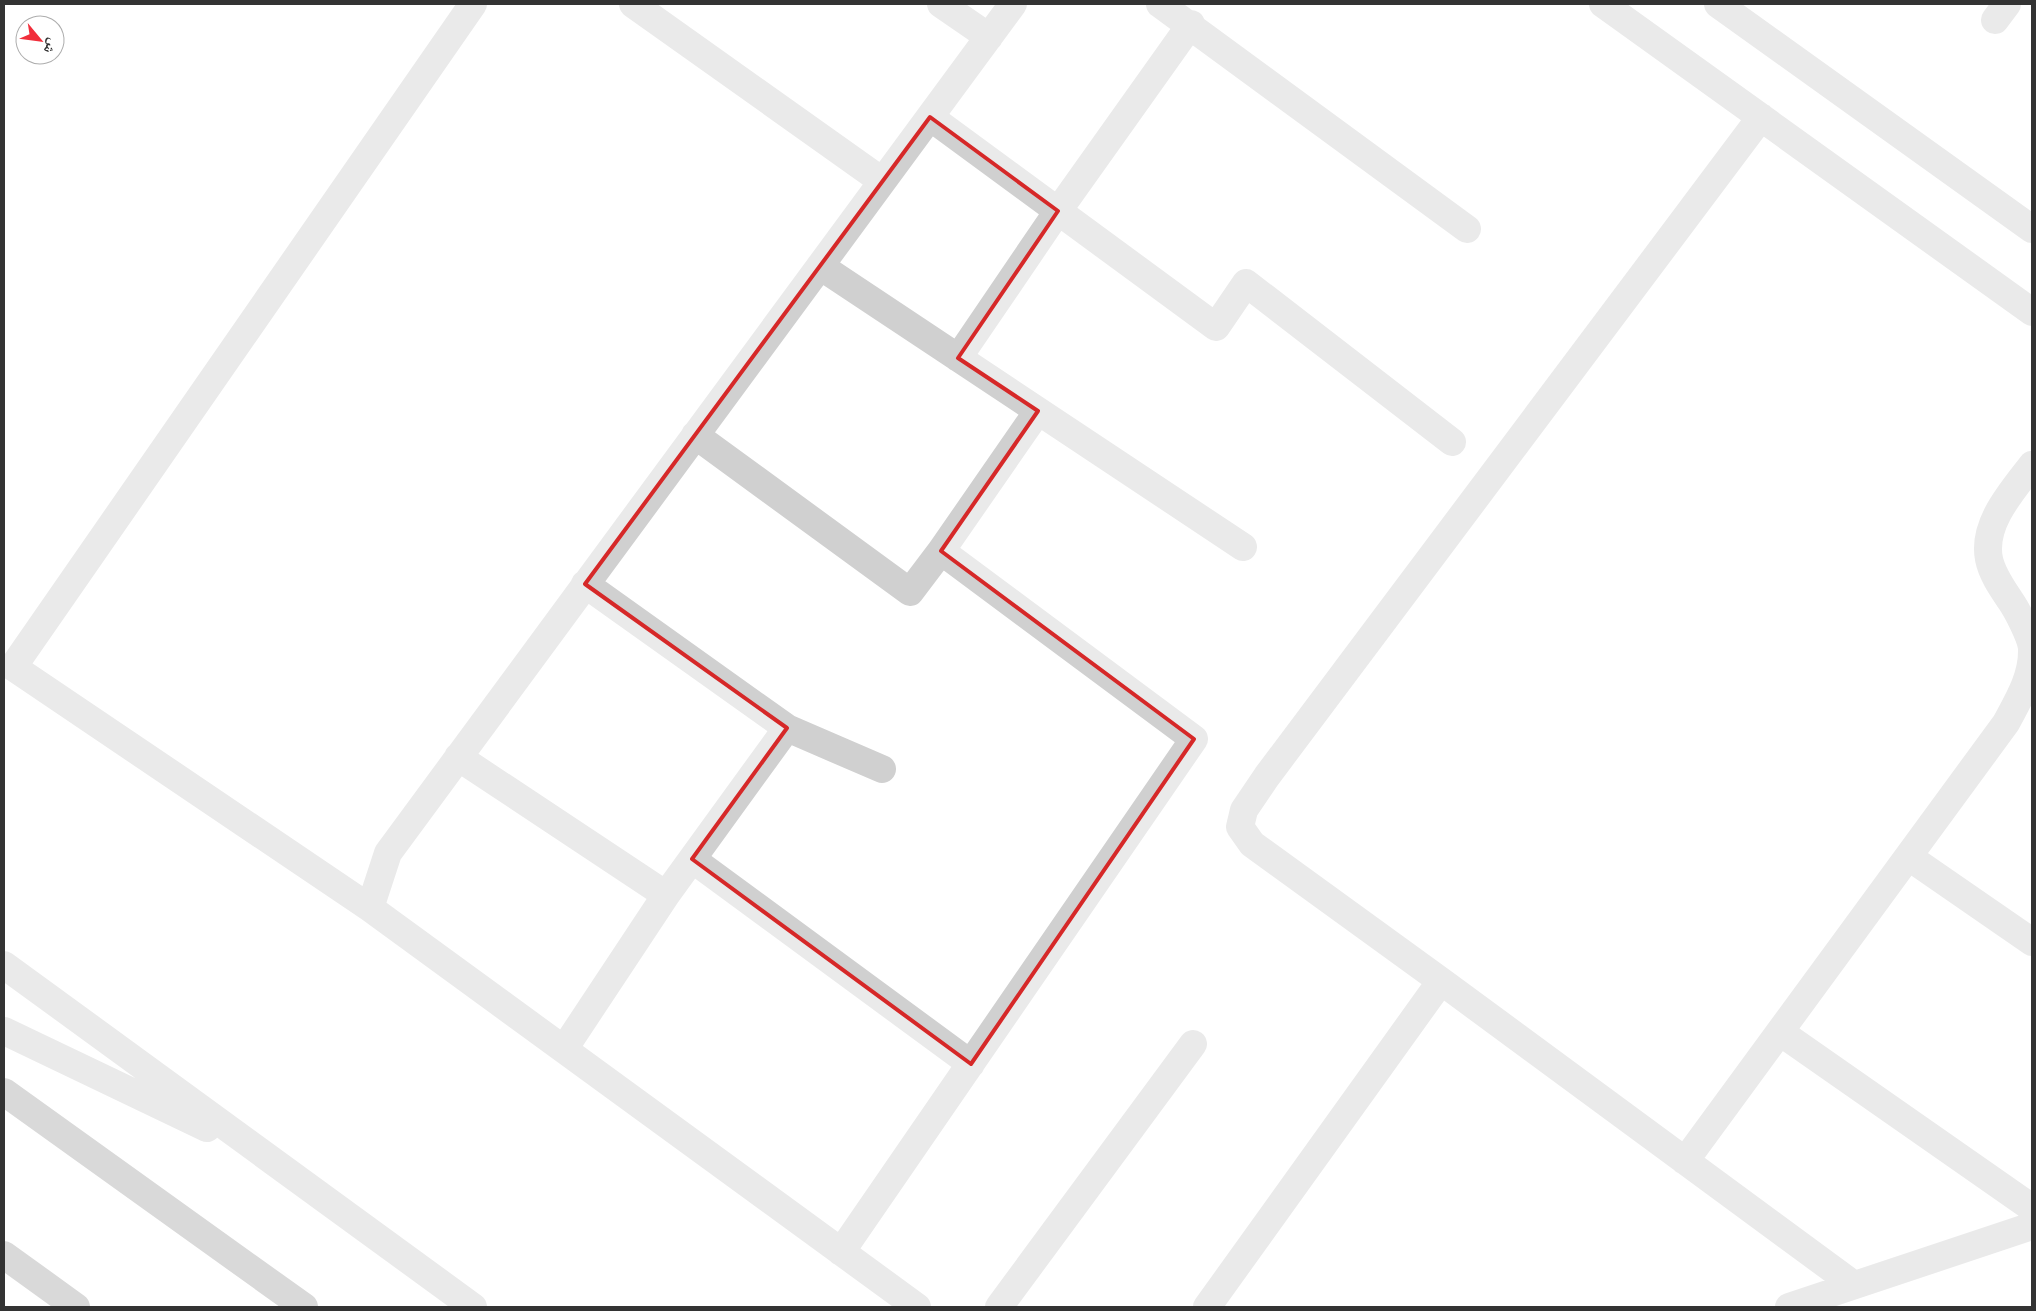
<svg xmlns="http://www.w3.org/2000/svg" width="2036" height="1311" font-family="Arial,'Noto Naskh Arabic',sans-serif">
	<style>
		.lines { fill: none; stroke-linecap: round; stroke-linejoin: round }
		.minor { stroke: #d0d0d0; stroke-width: 28 }
		.major { stroke: #ababab; stroke-width: 28 }
		.marked { fill: none; stroke: #d62828; stroke-width: 4; stroke-linejoin: round }
	</style>
	<rect width="100%" height="100%" fill="#fff"/>
	<g class="lines">
		<path class="minor" d="M633,4L882,181
			M941,4L989,37
			M1160,4L1467,229
			M1603,4L2032,312
			M1718,4L2032,229
			M1995,20L2007,4
			M930,117L1216,327L1246,283L1452,442
			M1761,117L1267,776L1244,810L1240,827L1252,844L1441,981L1854,1285
			M820,266L1243,547
			M958,358L1058,211L1191,24
			M695,435L910,592L941,551L1194,739L841,1252
			M941,551L1038,411
			M585,584L787,728L882,769
			M458,757L666,895
			M1909,857L2032,942
			M692,859L971,1064
			M370,908L13,667L473,4
			M4,965L473,1307
			M4,1031L207,1128
			M1780,1032L2032,1208
			M564,1049L666,895L787,728
			M1685,1161L2006,723C2019,699 2033,676 2032,648C2031,637 2017,610 2010,600C2002,588 1992,574 1989,559C1982,524 2012,491 2032,465
			M917,1307L370,908L388,853L1013,4
			M999,1307L1193,1044
			M1207,1307L1441,981
			M1789,1307L2032,1226"/>
		<path class="major" d="M4,1092L304,1307
			M4,1255L76,1307"/>
	</g>
	<path d="M0 0H2036V1311H0ZM930,117L1058,211L958,358L1038,411L941,551L1194,739L971,1064L692,859L787,728L585,584Z" fill="#fff" fill-opacity=".55" fill-rule="evenodd"/>
	<path class="marked" d="M930,117L1058,211L958,358L1038,411L941,551L1194,739L971,1064L692,859L787,728L585,584Z"/>
	<rect width="2036" height="1311" fill="none" stroke="#333333" stroke-width="10"/>
	<g transform="translate(40 40) rotate(119)"><circle r="24" fill="#ffffff" stroke="#adadad"/>
	<path d="M0-4L9 19L0 12L-9 19Z" fill="#f12e3b"/>
	<text y="-8" font-size="14" font-weight="bold" text-anchor="middle" fill="#333333">ش</text>
	</g>
</svg>
